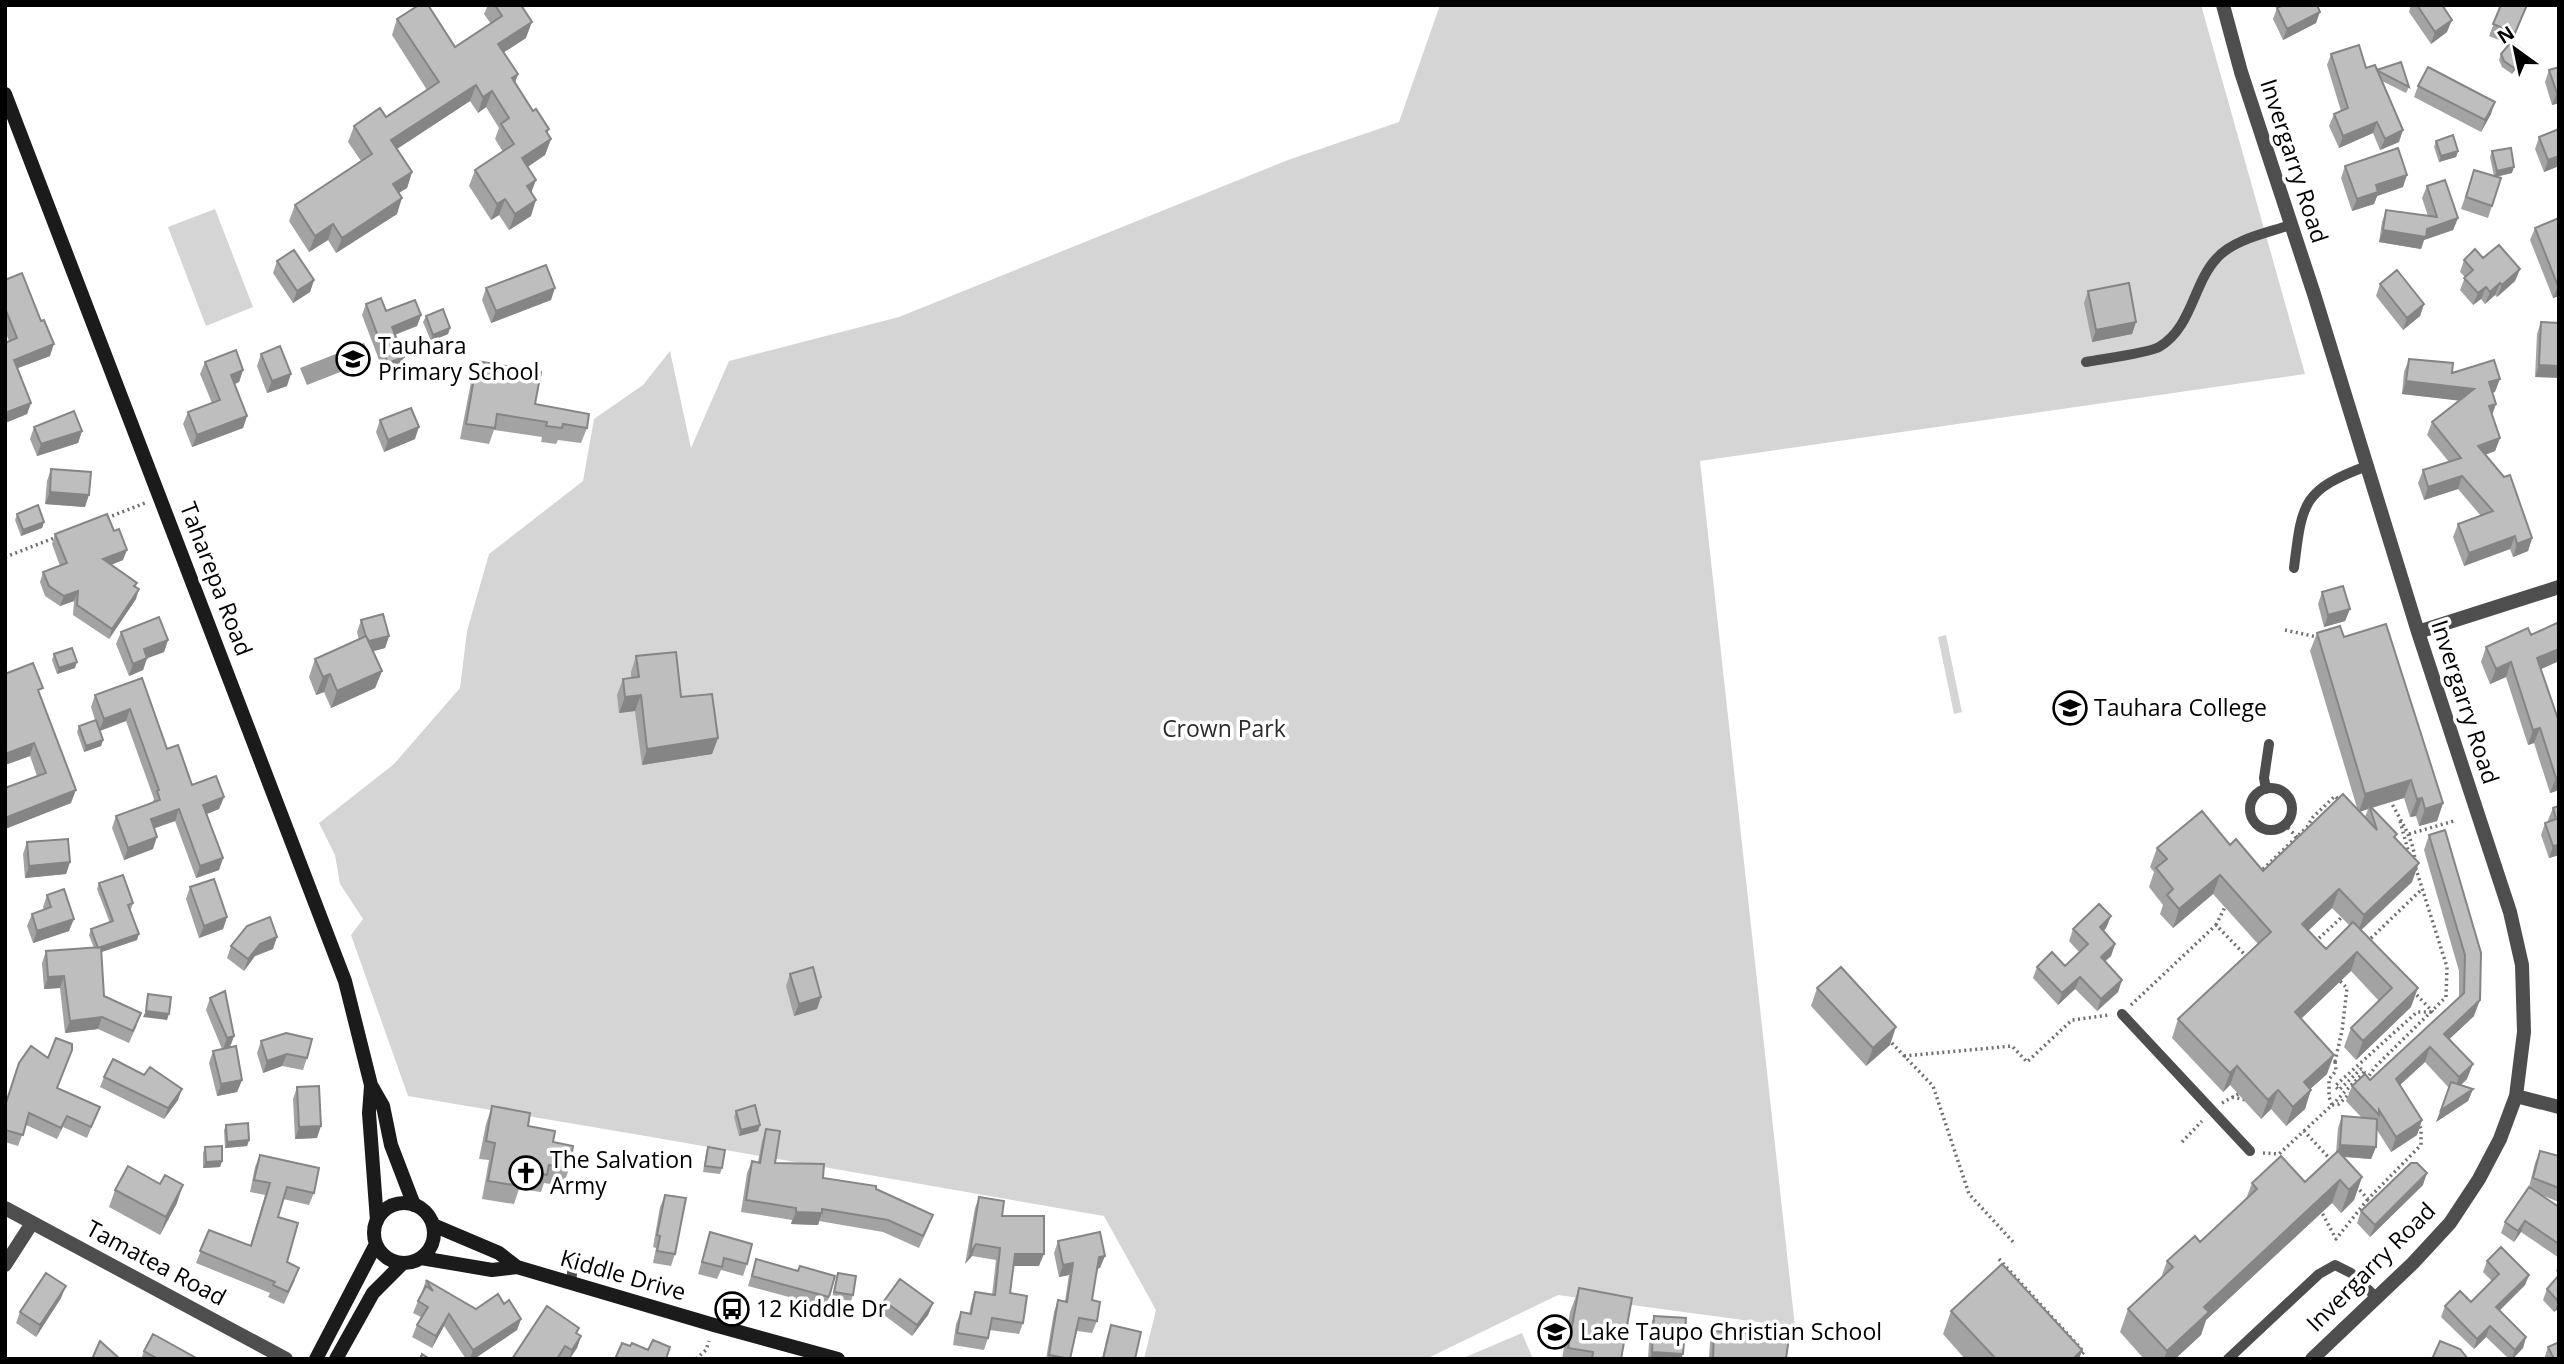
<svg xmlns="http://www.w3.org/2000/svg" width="2564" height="1364" font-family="'Open Sans',sans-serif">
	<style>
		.green { fill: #d5d5d5 }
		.water { fill: #9c9c9c }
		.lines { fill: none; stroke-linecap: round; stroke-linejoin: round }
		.path { stroke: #707070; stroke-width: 3.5; stroke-dasharray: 2 3.5; stroke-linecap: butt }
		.lane { stroke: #4e4e4e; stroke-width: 10 }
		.street { stroke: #4e4e4e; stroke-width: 14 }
		.secondary { stroke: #1b1b1b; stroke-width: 14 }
		.wall { fill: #a3a3a3; fill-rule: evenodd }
		.shaded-wall { fill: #858585 }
		.building { fill: #bebebe; stroke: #858585; stroke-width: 2 }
		.labels { text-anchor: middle; stroke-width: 7; stroke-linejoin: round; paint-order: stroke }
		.street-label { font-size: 23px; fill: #000; stroke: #fff }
		.poi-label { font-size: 23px; fill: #000; stroke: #fff; text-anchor: start }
		.park-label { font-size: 23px; fill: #2c2c2c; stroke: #fff }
	</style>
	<rect width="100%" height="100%" fill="#fff"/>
	<path class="green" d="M1440,5H2201L2305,374L1700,461L1795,1327L1558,1295L1426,1359H1144L1156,1310L1104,1216L640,1135L408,1096L351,935L363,919L340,884L335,855L319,823L394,764L460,688L467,631L489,554L583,481L594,419L643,385L670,351L691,448L729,361L899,317L1288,160L1399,122Z
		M215,209L253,307L206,326L168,227Z
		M1946,635L1962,712L1954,714L1938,637Z
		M1522,1333L1533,1359H1461Z"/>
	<path class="water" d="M364,343L371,360L307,385L300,368Z"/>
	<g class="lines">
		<path class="path" d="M107,518L145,503
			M5,557L57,537
			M2285,630L2317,637
			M2390,800C2400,820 2413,837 2415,860
			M2400,821L2409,854
			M2284,824L2297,837
			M2409,834L2454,821
			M2259,873L2307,827L2313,817L2335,796L2339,800
			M2216,925L2226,905
			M2315,942L2343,916
			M2367,942L2422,889
			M2413,991L2433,1012
			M2131,1005L2216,925L2248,958
			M1888,1039L1933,1086L1969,1194L2015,1244
			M1904,1056L2012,1046L2027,1062L2072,1020L2109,1015
			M2331,1056L2335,1061L2342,1031L2347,988L2337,978
			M2366,1080L2376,1066L2446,997L2447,967L2416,869L2414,871
			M2232,1097L2246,1100
			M2222,1103L2240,1093
			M2332,1105L2364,1072L2361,1069L2339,1090L2335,1086L2417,1012H2433
			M2332,1105L2339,1104L2350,1093
			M2304,1131L2332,1105L2329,1097V1079L2336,1071L2335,1061
			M2182,1142L2202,1121
			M2263,1153L2279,1154L2304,1131L2331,1160
			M2356,1186L2368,1199L2421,1145V1129L2418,1122
			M2320,1209L2336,1239L2368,1199
			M1999,1259L2084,1352L2077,1359
			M696,1359L706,1350L709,1341"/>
		<path class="lane" d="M2086,362C2101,359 2149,353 2159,347C2192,328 2193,283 2217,258C2234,239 2267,233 2290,225
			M2294,568C2302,503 2302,490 2367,466
			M2250 809a21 21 0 1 1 42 0a21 21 0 1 1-42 0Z
			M2266,789L2264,778L2269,744
			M2122,1014L2250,1151
			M571,1283L574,1255
			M2228,1359L2319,1274L2335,1265L2351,1273L2376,1297"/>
		<path class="street" d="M2223,5L2241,72L2314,294L2418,632L2510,912L2522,965L2524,1032L2516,1096L2500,1139L2479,1179L2450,1223L2413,1263L2312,1359
			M2418,632L2559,587
			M2516,1096L2559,1107
			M5,1208L286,1359
			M5,1265L32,1223"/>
		<path class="secondary" d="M5,94L345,981L371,1085L383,1106L391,1145L414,1205
			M371,1086L369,1113L377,1221
			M374 1233a30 30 0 1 1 60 0a30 30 0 1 1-60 0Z
			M433,1225L499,1253L517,1267L714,1325L838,1359
			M421,1258L492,1270L517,1267
			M316,1359L376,1244
			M336,1359L373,1293L403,1263"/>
	</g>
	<path class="wall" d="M488,5H521L526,38L504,52L518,74L515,83L533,111L549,129L547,133L551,139L545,155L528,167L536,180L531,193V216L509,230L499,215L491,220L469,186L475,170L503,152L495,139L499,128L486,107L478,113L470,101L397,149L412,172L407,188L399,192L397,214L336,253L328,240L309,252L289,221L295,205L361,161L348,142L354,126L386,117L427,90L392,35L397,19L455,47L491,24L484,14Z
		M2411,5H2442L2447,32L2431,44L2409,12Z
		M2501,5H2527L2512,43L2523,59L2512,74L2502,67L2499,60L2501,54L2509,44L2489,36Z
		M2318,7L2316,23L2283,40L2273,19L2277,8Z
		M2331,54L2366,68L2377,70L2409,87L2406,93L2382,81L2399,142L2380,150L2373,133L2339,148L2329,126L2334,114L2341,111L2327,65Z
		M2559,67V103L2552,105L2545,82L2549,70Z
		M2418,86L2491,114L2481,132L2414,97Z
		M2539,137L2559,166L2544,172L2535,149Z
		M2436,141L2458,151L2456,157L2439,162L2434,147Z
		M2492,151L2512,173L2496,177L2492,206L2488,218L2461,209L2474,170L2494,176L2490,157Z
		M2345,166L2403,187L2377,196L2374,204L2352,211L2341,178Z
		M2427,186L2458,218L2453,230L2424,240L2421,249L2379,242L2382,222L2386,210L2428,216L2422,198Z
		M2559,218V296L2553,298L2530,240L2535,228Z
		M2483,258L2520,269L2515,281L2497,297L2495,295L2485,304L2481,299L2473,305L2460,290L2465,277L2460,272L2464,260Z
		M277,261L314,280L310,292L293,303L273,273Z
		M5,280L50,356L18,368L31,403L27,414L5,423V343L9,341L5,331Z
		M2380,284L2424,304L2420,316L2403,330L2376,296Z
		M486,288L551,300L491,323L482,300Z
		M2088,291L2136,322L2132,334L2092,342L2084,303Z
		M366,304L386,311L421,315L417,326L395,335L404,357L400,367L384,373L362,315Z
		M426,316L450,328L448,334L431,341L423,322Z
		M2541,322L2559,323L2535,377L2537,334Z
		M261,354L287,386L267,393L257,366Z
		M2409,359L2452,373L2495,392L2492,393L2496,404L2492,415L2500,438L2495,451L2485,455L2532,538L2528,551L2513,557L2510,549L2464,566L2453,537L2458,524L2481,516L2458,489L2424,500L2418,483L2423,470L2449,462L2427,435L2432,422L2459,400L2402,394L2404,372Z
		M477,361L535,404L587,428L581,443L558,440L556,444L541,442L542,437L494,430L489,444L460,439L472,377Z
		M205,362L243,370L239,382L235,384L247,416L243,428L192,447L183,424L188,412L212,403L200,374Z
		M380,420L415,439L384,452L376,432Z
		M34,427L82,431L78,443L37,456L30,439Z
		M51,469L85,507L45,504L47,481Z
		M17,514L44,522L42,528L21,536L15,520Z
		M55,534L123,560L111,565L137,583L135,586L136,599L109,639L73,615L74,601L60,606L45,596L40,582L43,572L60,566L52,544Z
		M2322,592L2350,609L2345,621L2324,627L2318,604Z
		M361,620L389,636L385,648L373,651L382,671L375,688L331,708L324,692L316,695L309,677L315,659L359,640L357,632Z
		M121,632L168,640L164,652L147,658L143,670L129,676L116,644Z
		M2317,633L2344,637L2443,803L2437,821L2419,826L2416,816L2410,817L2404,798L2372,808L2397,834L2395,838L2412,882L2361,930L2411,1007L2356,1060L2344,1047L2351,1028L2379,1001L2351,971L2301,1019L2327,1074L2310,1089L2305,1109L2286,1126L2271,1109L2261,1119L2230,1085L2223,1092L2172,1038L2178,1019L2258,944L2213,894L2173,928L2160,914L2163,905L2149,887L2154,872L2150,867L2157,848L2230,845L2263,871L2358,811L2310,651ZM2368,809L2365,817L2359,812ZM2332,908L2350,926L2326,949L2308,931Z
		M2531,635L2559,661L2541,669L2559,790L2550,793L2534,743L2528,745L2506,677L2490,684L2481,662L2486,647Z
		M54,654L75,668L57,674L52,660Z
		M636,656L681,697L718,738L712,754L642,765L635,711L619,713L617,695L623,679L631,678V672Z
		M5,674L40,695L71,803L5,829V788L37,776L30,756L5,765Z
		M142,678L167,749L192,785L224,797L219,809L207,814L223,858L219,870L196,878L175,821L154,828L153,849L124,860L112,828L116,816L152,803L154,799L126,721L100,731L103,740L101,746L84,752L77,732L79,726L95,720L91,707L95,695Z
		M2559,806V855L2549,858L2541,835L2545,823L2549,822L2548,820L2553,808Z
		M2445,830L2474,1016L2449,1039L2467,1079L2461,1085L2473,1089L2468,1101L2436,1122L2449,1088L2425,1062L2400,1085L2422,1120L2417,1135L2391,1152L2377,1130L2376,1147L2371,1159L2343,1157L2362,1177L2354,1200L2341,1213L2332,1203L2206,1320L2201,1335L2175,1359H2144L2120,1332L2128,1309L2161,1278L2167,1261L2200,1242L2246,1199L2252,1183L2305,1182L2336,1153L2338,1128L2342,1116L2362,1118L2346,1101L2352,1086L2370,1080L2459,997V971L2424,850L2429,835Z
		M27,842L70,862L66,874L25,878L23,854Z
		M99,883L133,903L131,909H130L137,940L101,952L104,996L137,1025L129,1043L98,1029L65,1033L60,988L44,989L42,963L46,951L94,948L89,935L91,929L110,923L97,889Z
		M190,887L227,917L223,929L199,938L186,899Z
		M47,895L69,931L33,943L27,926L32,914L44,910L43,907Z
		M2111,916L2106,928L2104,931L2115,944L2111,956L2105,961L2122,980L2118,992L2097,1011L2075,989L2058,1005L2033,978L2037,967L2065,966L2079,952L2069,941L2073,929Z
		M231,946L273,949L255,956L244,971L227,958Z
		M790,974L821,997L817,1009L794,1016L786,986Z
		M1817,988L1890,1045L1866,1066L1811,1006Z
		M210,998L234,1036L230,1048L242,1080L237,1092L217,1096L209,1063L213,1051L222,1049L206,1010Z
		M261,1041L307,1058L303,1070L282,1066L263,1073L257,1053Z
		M19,1063L57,1088L100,1107L87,1138L63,1127L57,1139L26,1125L18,1146L5,1142V1105Z
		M104,1077L178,1100L164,1119L100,1087Z
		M297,1087L317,1138L295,1139L293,1099Z
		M492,1106L553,1142L569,1169L563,1186L544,1183L541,1192L519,1189L514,1204L482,1199L489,1160L479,1159L486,1124Z
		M736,1111L760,1125L758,1131L739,1136L734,1117Z
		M226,1125L249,1140L247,1146L225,1148L224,1130Z
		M766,1129L775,1163L823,1178L876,1189L929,1226L919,1248L883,1232L819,1221L818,1225L791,1224L792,1220L741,1212L747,1173L752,1161L758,1162L762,1141Z
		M205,1147L222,1161L220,1167L203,1168V1153Z
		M708,1147L722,1168L720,1174L703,1172L706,1153Z
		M2540,1151L2559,1156V1202L2539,1194L2559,1207V1258L2521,1232L2514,1242L2501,1233L2505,1222L2529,1187L2535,1163Z
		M260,1155L314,1193L309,1205L283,1199L278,1217L287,1262L295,1280L284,1304L268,1297L270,1293L196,1263L209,1230L250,1246L265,1195L250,1192L255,1167Z
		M2423,1185L2370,1237L2357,1223L2361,1211Z
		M115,1190L177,1203L160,1235L109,1207Z
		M665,1195L675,1254L671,1266L653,1263L656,1248L653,1247L660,1207Z
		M979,1197L1002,1216L1039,1266H1013L1010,1293L1023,1323L1019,1334L989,1330L988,1338L984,1350L953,1345L956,1324L961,1312L969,1314L971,1304L975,1292L992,1295L996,1260L972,1256L965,1264L975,1208Z
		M710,1232L747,1264L743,1276L721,1270L717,1279L698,1274Z
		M1058,1241L1100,1268L1097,1269L1092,1300L1097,1321L1092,1333L1077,1331L1070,1359H1046L1054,1312L1058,1300L1065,1301L1069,1275L1059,1277L1054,1253Z
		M756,1259L798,1271L829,1297L826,1307L748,1286Z
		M2487,1261L2529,1275L2525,1285L2499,1311L2526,1337L2523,1348L2513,1359H2509L2486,1337L2474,1349L2441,1317L2445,1306L2471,1302L2492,1281L2483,1272Z
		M2559,1263V1274L2556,1271Z
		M838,1273L853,1295L851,1301L832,1298Z
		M2559,1275V1308L2554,1312L2543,1300L2547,1289Z
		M426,1280L476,1309L504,1304L521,1319L517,1330L474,1359H466L444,1326L432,1348L412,1337L417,1325L421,1317L413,1313L418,1301L422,1293V1292Z
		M1579,1288L1621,1359H1562L1570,1312Z
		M61,1298L36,1337L16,1323L20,1312Z
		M884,1301L933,1303L928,1315L912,1336L880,1312Z
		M1951,1311L2082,1350L2079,1359H1965L1943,1334Z
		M1654,1316L1681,1359H1648L1650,1328Z
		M1111,1325L1135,1359H1102L1107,1337Z
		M579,1328L577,1333L581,1336L577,1348L570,1359L561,1358L512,1359Z
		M1714,1331L1786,1359H1709L1710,1343Z
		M2548,1347L2559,1359H2544Z
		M144,1351L198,1359H141Z"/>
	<path class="shaded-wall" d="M2320,12L2316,23L2283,40L2287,29Z
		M2452,20L2447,32L2431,44L2435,32Z
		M532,22L526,38L492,60L498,44Z
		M2526,53L2523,59L2512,74L2514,68Z
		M518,74L512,90V78Z
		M476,85L470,101L386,156L391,140Z
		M492,91L486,107L478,113L483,97Z
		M2559,92V103L2552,105L2557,93Z
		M2495,102L2491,114L2481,132L2485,120Z
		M2377,122L2373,133L2339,148L2343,136Z
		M549,129L543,145L551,139L545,155L516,174L522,158L546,131Z
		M2403,130L2399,142L2380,150L2385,139Z
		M2458,151L2456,157L2439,162L2441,156Z
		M2559,156V166L2544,172L2548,160Z
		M2514,167L2512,173L2494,177L2497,171Z
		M412,172L407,188L388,200L393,184Z
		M2407,175L2403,187L2377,196L2374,204L2352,211L2357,199L2376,185Z
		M536,180L530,195L527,186Z
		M402,198L397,214L336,253L342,238Z
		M505,199L499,215L491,220L497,204Z
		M536,200L531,216L509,230L515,214Z
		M2458,218L2453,230L2424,240L2421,249L2379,242L2383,230L2427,229Z
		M333,224L328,240L309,252L315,236Z
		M2520,269L2515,281L2497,297L2502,285Z
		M314,280L310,292L293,303L297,291Z
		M2500,283L2495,295L2485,304L2490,292Z
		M2558,286H2559V296L2553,298Z
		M2486,287L2481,299L2473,305L2478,293Z
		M555,288L551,300L491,323L496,311Z
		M2424,304L2420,316L2403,330L2407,318Z
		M421,315L417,326L388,337L392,327Z
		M2136,322L2132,334L2092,342L2096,330Z
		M450,328L448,334L431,341L433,335Z
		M54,344L50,356L10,371L14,360Z
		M404,357L400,367L384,373L388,363Z
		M2539,365L2559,366V378L2535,377Z
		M243,370L239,382L227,387L231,375Z
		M291,374L287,386L267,393L272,381Z
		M2500,379L2495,392L2484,395L2489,382Z
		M2406,381L2474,389L2470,402L2402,394Z
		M31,403L27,414L5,423V413Z
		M2496,404L2491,417L2489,406Z
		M247,416L243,428L192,447L197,435Z
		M419,427L415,439L384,452L388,440Z
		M82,431L78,443L37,456L41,444Z
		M2500,438L2495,451L2473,459L2478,446Z
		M2462,476L2458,489L2424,500L2428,487Z
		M50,492L89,495L85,507L45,504Z
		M44,522L42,528L21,536L23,530Z
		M2515,536L2510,549L2464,566L2469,553Z
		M2532,538L2528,551L2513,557L2517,544Z
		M127,550L123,560L100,569L103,559Z
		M139,589L136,599L109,639L112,629Z
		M78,591L74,601L60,606L64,596Z
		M2350,609L2345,621L2324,627L2328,615Z
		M389,636L385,648L363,654L367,642Z
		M168,640L164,652L140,661L144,649Z
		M2559,649V661L2532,673L2537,658Z
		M147,658L143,670L129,676L133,664Z
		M77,662L75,668L57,674L59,668Z
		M2511,662L2506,677L2490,684L2496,669Z
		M382,671L375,688L331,708L337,691Z
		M330,674L324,692L316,695L323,677Z
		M641,695L635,711L619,713L625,697Z
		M130,709L126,721L99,731L104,719Z
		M2540,728L2534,743L2528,745L2533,730Z
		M718,738L712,754L642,765L647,749Z
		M103,740L101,746L84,752L86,746Z
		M34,743L30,756L5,765V754Z
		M2559,777V790L2550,793L2556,778Z
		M2411,780L2404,798L2370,808L2369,805L2368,809L2359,812L2365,794Z
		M76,790L71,803L5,829V818Z
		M224,797L219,809L199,817L203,805Z
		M2422,798L2416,816L2410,817L2417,799Z
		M2443,803L2437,821L2419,826L2425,809Z
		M179,809L175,821L147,831L151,819Z
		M157,837L153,849L124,860L128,848Z
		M2559,845V855L2549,858L2553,846Z
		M223,858L219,870L196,878L200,866Z
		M70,862L66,874L25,878L29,866Z
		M2419,863L2412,882L2357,934L2364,915Z
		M2220,875L2213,894L2173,928L2179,909Z
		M2339,889L2332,908L2295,943L2302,924Z
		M2111,916L2106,928L2095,939L2100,927Z
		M227,917L223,929L199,938L204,926Z
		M74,919L69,931L33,943L37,931Z
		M139,934L137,940L96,954L98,948Z
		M277,937L273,949L255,956L244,971L248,959L260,944Z
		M2115,944L2111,956L2097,969L2101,957Z
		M2357,952L2351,971L2288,1031L2295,1012Z
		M64,976L60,988L44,989L48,977Z
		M2080,977L2075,989L2058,1005L2062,993Z
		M2122,980L2118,992L2097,1011L2101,999Z
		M2418,988L2411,1007L2356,1060L2363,1041Z
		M821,997L817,1009L794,1016L799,1004Z
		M2480,1000L2474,1016L2439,1049L2444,1034Z
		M146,1011L169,1014L167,1020L143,1017Z
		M102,1017L98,1029L65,1033L70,1021Z
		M1896,1027L1890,1045L1866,1066L1873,1048Z
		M234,1036L229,1048L223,1050L227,1038Z
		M2430,1047L2425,1062L2390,1094L2396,1079Z
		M287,1054L282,1066L263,1073L267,1061Z
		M2334,1055L2327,1074L2297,1101L2304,1082Z
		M2473,1064L2467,1079L2453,1092L2459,1077Z
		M2237,1066L2230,1085L2223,1092L2230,1073Z
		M242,1080L237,1092L217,1096L221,1084Z
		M182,1089L178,1100L164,1119L168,1108Z
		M2473,1089L2468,1101L2436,1122L2441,1110Z
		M2278,1090L2271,1109L2261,1119L2268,1100Z
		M2311,1090L2305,1109L2286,1126L2293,1107Z
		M2422,1120L2417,1135L2391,1152L2396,1137Z
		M760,1125L758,1131L739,1136L741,1130Z
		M321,1126L317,1138L295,1139L299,1127Z
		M249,1140L247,1146L225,1148L227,1142Z
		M2340,1145L2376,1147L2371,1159L2336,1156Z
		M222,1161L220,1167L203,1168L206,1162Z
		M2427,1173L2423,1185L2370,1237L2375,1225Z
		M2362,1177L2354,1200L2341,1213L2349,1190Z
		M2340,1180L2332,1203L2206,1320L2201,1335L2175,1359H2164L2167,1351L2204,1307Z
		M183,1185L177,1203L160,1235L166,1217Z
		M796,1212L822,1213L818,1225L791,1224Z
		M2525,1221L2521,1232L2514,1242L2518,1231Z
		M976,1244L972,1256L965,1264L970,1253Z
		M1015,1254H1044L1039,1266H1010Z
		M1105,1256L1100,1268L1095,1269L1099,1257Z
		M1073,1263L1069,1275L1059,1277L1063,1265Z
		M2529,1275L2525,1285L2492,1318L2496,1307Z
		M66,1286L61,1298L36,1337L40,1325Z
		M2559,1301V1308L2554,1312Z
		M933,1303L928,1315L912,1336L917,1325Z
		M449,1314L444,1326L432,1348L436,1336Z
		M521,1319L517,1330L474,1359H470L473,1350Z
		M2490,1326L2486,1337L2474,1349L2477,1339Z
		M581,1336L577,1348L569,1359L572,1350Z
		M2526,1337L2523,1348L2512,1359L2515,1350Z
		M2082,1350L2079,1359H2073Z
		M1652,1352L1683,1354L1681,1359H1650Z"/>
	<path class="building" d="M419,5H428L455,47L502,16L495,5H521L532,22L498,44L518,74L512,78L533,111L536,109L549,129L546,131L551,139L522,158L536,180L527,186L536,200L515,214L505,199L497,204L475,170L514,144L501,124L509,118L492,91L483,97L476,85L391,140L412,172L393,184L402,198L342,238L333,224L315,236L295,205L372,154L354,126L380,108L386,117L439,82L397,19Z
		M2283,5H2317L2320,12L2287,29L2277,8Z
		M2417,5H2442L2452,20L2435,32Z
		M2501,5H2527L2515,33L2493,24Z
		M2511,42L2526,53L2514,68L2504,61L2501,54Z
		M2359,45L2366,68L2375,65L2403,130L2385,139L2377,122L2343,136L2334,114L2348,108L2331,54Z
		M2401,62L2409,87L2378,71L2377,70Z
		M2428,67L2495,102L2485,120L2418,86Z
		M2559,67V92L2557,93L2549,70Z
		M2559,129V156L2548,160L2539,137Z
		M2453,135L2458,151L2441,156L2436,141Z
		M2398,148L2407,175L2376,185L2378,192L2357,199L2345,166Z
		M2511,148L2514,167L2497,171L2492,151Z
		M2474,170L2501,178L2492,206L2466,197Z
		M2445,180L2458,218L2427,229L2426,237L2383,230L2386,210L2437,217L2427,186Z
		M2559,218V286H2558L2535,228Z
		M2499,245L2520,269L2502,285L2500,283L2490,292L2486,287L2478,293L2464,278L2473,270L2464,260L2475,249L2483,258Z
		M294,250L314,280L297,291L277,261Z
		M546,265L555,288L496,311L486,288Z
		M2397,270L2424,304L2407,318L2380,284Z
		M22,273L41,321L44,320L54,344L14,360L31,403L5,413V343L17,338L5,308V280Z
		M2129,283L2136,322L2096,330L2088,291Z
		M381,298L386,311L415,300L421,315L392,327L404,357L388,363L366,304Z
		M443,309L450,328L433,335L426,316Z
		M2541,322L2559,323V366L2539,365Z
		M280,346L291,374L272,381L261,354Z
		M236,350L243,370L231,375L247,416L197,435L188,412L220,400L205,362Z
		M2409,359L2453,363L2452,373L2494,360L2500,379L2489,382L2496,404L2489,406L2500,438L2478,446L2504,477L2510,475L2532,538L2517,544L2515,536L2469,553L2458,524L2493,511L2462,476L2428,487L2423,470L2461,458L2432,422L2474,389L2406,381Z
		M477,361L541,372L535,404L589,414L587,428L563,424L562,428L546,426L547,422L497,414L495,428L466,424Z
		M411,408L419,427L388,440L380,420Z
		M74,411L82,431L41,444L34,427Z
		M51,469L91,472L89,495L50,492Z
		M38,505L44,522L23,530L17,514Z
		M107,514L114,531L119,529L127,550L103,559L137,583L134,586L139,589L112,629L77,605L78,591L64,596L49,586L43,572L67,563L55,534Z
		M2343,586L2350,609L2328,615L2322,592Z
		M383,614L389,636L369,641L366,636V637L361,620Z
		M159,617L168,640L144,649L147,658L133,664L121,632Z
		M2559,622V649L2537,658L2559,722V777L2556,778L2540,728L2533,730L2511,662L2496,669L2486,647L2528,628L2531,635Z
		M2386,624L2443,803L2425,809L2422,798L2417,799L2411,780L2365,794L2317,633L2340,626L2344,637Z
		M366,636L382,671L337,691L330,674L323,677L315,659Z
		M72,648L77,662L59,668L54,654Z
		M676,652L681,697L712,694L718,738L647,749L641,695L625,697L623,679L639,677L636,656Z
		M33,663L43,688L38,690L76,790L5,818V788L46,773L34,743L5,754V674Z
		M142,678L167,749L178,745L192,785L216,776L224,797L203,805L223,858L200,866L179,809L151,819L157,837L128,848L116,816L160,800L157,791L159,790L130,709L104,719L95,695Z
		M96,720L103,740L86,746L79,726Z
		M2343,794L2377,830L2369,805L2397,834L2394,837L2419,863L2364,915L2339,889L2302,924L2326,949L2353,922L2418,988L2363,1041L2351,1028L2392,988L2357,952L2295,1012L2334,1055L2304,1082L2311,1090L2293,1107L2278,1090L2268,1100L2237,1066L2230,1073L2178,1019L2271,932L2220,875L2179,909L2167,895L2173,889L2156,868L2167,859L2157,848L2202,811L2230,845L2236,839L2263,871Z
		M2559,806V845L2553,846L2545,823L2556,819L2553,808Z
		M2445,830L2481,953L2480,1000L2444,1034L2473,1064L2459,1077L2430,1047L2396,1079L2422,1120L2396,1137L2379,1110V1115L2352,1086L2365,1074L2370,1080L2464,993L2465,955L2429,835Z
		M68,839L70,862L29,866L27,842Z
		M123,875L133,903L128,905L139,934L98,948L91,929L113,921L99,883Z
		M214,879L227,917L204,926L190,887Z
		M64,889L74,919L37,931L32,914L51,907L47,895Z
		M2099,904L2111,916L2100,927L2115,944L2101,957L2122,980L2101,999L2080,977L2062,993L2037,967L2052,952L2065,966L2088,944L2073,929Z
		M270,917L277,937L260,944L248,959L231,946L247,926Z
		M101,947L104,996L141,1013L133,1031L102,1017L70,1021L64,976L48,977L46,951Z
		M813,967L821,997L799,1004L790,974Z
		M1841,967L1896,1027L1873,1048L1817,988Z
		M225,991L234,1036L227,1038L210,998Z
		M148,994L171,997L169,1014L146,1011Z
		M286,1033L312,1039L307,1058L287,1054L267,1061L261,1041Z
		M56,1038L72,1044V1050L57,1088L100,1107L91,1127L67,1116L61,1128L29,1113L23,1135L5,1130V1106L19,1063L31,1046L48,1058Z
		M236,1046L242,1080L221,1084L213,1051Z
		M113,1059L144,1075L150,1067L182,1089L168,1108L104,1077Z
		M2451,1082L2473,1089L2441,1110Z
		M319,1086L321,1126L299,1127L297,1087Z
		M755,1105L760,1125L741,1130L736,1111Z
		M492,1106L530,1113L528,1126L555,1131L553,1142L573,1146L569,1169L549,1165L547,1175L523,1170L520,1186L488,1181L495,1143L486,1141Z
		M2342,1116L2377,1119L2376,1147L2340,1145Z
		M248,1123L249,1140L227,1142L226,1125Z
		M766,1129L780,1131L775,1163L824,1164L823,1178L876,1186V1189L933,1215L923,1236L888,1220L822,1209V1213L796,1212V1208L746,1200L752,1161L760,1163Z
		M222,1146V1161L206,1162L205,1147Z
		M708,1147L725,1150L722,1168L705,1166Z
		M2338,1151L2362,1177L2349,1190L2340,1180L2204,1307L2209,1312L2167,1351L2128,1309L2173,1267L2167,1261L2195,1236L2200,1242L2257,1189L2252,1183L2281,1156L2305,1182Z
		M2540,1151L2559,1156V1188L2533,1178Z
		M260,1155L319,1168L314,1193L287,1187L278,1217L298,1223L287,1262L299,1268L288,1292L273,1285L275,1282L200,1251L209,1230L251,1246L270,1183L254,1180Z
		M2411,1163H2417L2427,1173L2375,1225L2361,1211Z
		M128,1166L160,1184L165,1175L183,1185L166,1217L115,1190Z
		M2529,1187L2559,1207V1244L2525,1221L2518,1231L2505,1222Z
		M665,1195L686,1198L675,1254L657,1251L660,1236L657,1235Z
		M979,1197L1004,1201L1002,1216H1044V1254H1015L1010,1293L1027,1296L1023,1323L992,1318L988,1338L957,1333L961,1312L971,1314L975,1292L995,1295L1000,1248L976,1244L970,1253Z
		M710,1232L752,1244L747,1264L724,1258L722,1267L702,1262Z
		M1100,1232L1105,1256L1099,1257L1092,1300L1100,1302L1097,1321L1079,1318L1070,1359L1049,1355L1058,1300L1067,1302L1073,1263L1063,1265L1058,1241Z
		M2501,1247L2529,1275L2496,1307L2526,1337L2515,1350L2490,1326L2477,1339L2445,1306L2460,1291L2471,1302L2499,1274L2487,1261Z
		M756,1259L798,1271L800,1266L835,1276L829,1297L752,1276Z
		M2002,1264L2082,1350L2073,1359H1996L1951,1311Z
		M46,1273L66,1286L40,1325L20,1312Z
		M838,1273L856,1276L853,1295L834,1292Z
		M2559,1275V1301H2558L2547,1289Z
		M900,1279L933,1303L917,1325L884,1301Z
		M426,1280L476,1309L498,1294L504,1304L509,1300L521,1319L473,1350L449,1314L436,1336L417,1325L428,1307L418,1301L426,1286L433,1291Z
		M1579,1288L1632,1298L1621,1359H1592L1593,1352L1568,1348Z
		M547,1306L579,1328L576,1333L581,1336L572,1350L565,1346L557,1359H512Z
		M1654,1316L1686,1318L1683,1354L1652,1352Z
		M1111,1325L1141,1332L1135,1359H1103Z
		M1714,1331L1789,1337L1786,1359H1713Z
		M153,1334L198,1359H158L144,1351Z
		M653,1340L670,1347L666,1359H615L622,1343L630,1346L632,1343L648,1350Z
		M100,1341L120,1359H92Z
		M2440,1341L2460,1349L2468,1359H2432Z
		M2559,1342V1359H2554L2548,1347Z
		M422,1354L430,1359H420Z"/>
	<defs>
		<symbol id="school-ring" viewBox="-11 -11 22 22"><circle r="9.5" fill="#fff" stroke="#000" stroke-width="1.5"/><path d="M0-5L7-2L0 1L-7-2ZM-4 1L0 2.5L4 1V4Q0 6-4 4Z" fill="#000"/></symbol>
		<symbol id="church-ring" viewBox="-11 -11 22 22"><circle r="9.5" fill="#fff" stroke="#000" stroke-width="1.5"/><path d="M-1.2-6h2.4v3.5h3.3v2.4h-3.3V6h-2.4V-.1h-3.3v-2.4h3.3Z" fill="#000"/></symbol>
		<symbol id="bus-ring" viewBox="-11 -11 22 22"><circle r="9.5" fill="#fff" stroke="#000" stroke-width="1.5"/><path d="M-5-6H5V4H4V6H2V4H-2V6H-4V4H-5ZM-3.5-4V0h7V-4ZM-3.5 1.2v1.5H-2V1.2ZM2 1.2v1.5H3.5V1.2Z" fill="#000"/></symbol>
	</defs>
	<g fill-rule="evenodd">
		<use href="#school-ring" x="334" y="340" width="38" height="38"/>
		<use href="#school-ring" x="2051" y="689" width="38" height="38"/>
		<use href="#church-ring" x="507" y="1154" width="38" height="38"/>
		<use href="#bus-ring" x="713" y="1290" width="38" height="38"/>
		<use href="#school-ring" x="1536" y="1313" width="38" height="38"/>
	</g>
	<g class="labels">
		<g class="street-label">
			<text transform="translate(2294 161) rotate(72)" y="8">Invergarry Road</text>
			<text transform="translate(216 579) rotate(69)" y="8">Taharepa Road</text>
			<text transform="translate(2465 702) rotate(72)" y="8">Invergarry Road</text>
			<text transform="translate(156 1263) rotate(28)" y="8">Tamatea Road</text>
			<text transform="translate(2371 1267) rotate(-45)" y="8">Invergarry Road</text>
			<text transform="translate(623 1275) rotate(16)" y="8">Kiddle Drive</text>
		</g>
		<g class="poi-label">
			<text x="378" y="354">Tauhara<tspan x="378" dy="26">Primary School</tspan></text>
			<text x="2094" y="716">Tauhara College</text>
			<text x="550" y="1168">The Salvation<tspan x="550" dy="26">Army</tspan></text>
			<text x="756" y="1317">12 Kiddle Dr</text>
			<text x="1580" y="1340">Lake Taupo Christian School</text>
		</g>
		<g class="park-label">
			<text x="1224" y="737">Crown Park</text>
		</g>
	</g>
	<rect width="2564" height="1364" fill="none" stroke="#000000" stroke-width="14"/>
	<g transform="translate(2515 49) rotate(327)" stroke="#ffffff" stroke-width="5" paint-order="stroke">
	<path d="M0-5L12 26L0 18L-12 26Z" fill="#000000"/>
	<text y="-10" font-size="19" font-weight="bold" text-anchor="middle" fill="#000000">N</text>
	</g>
</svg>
